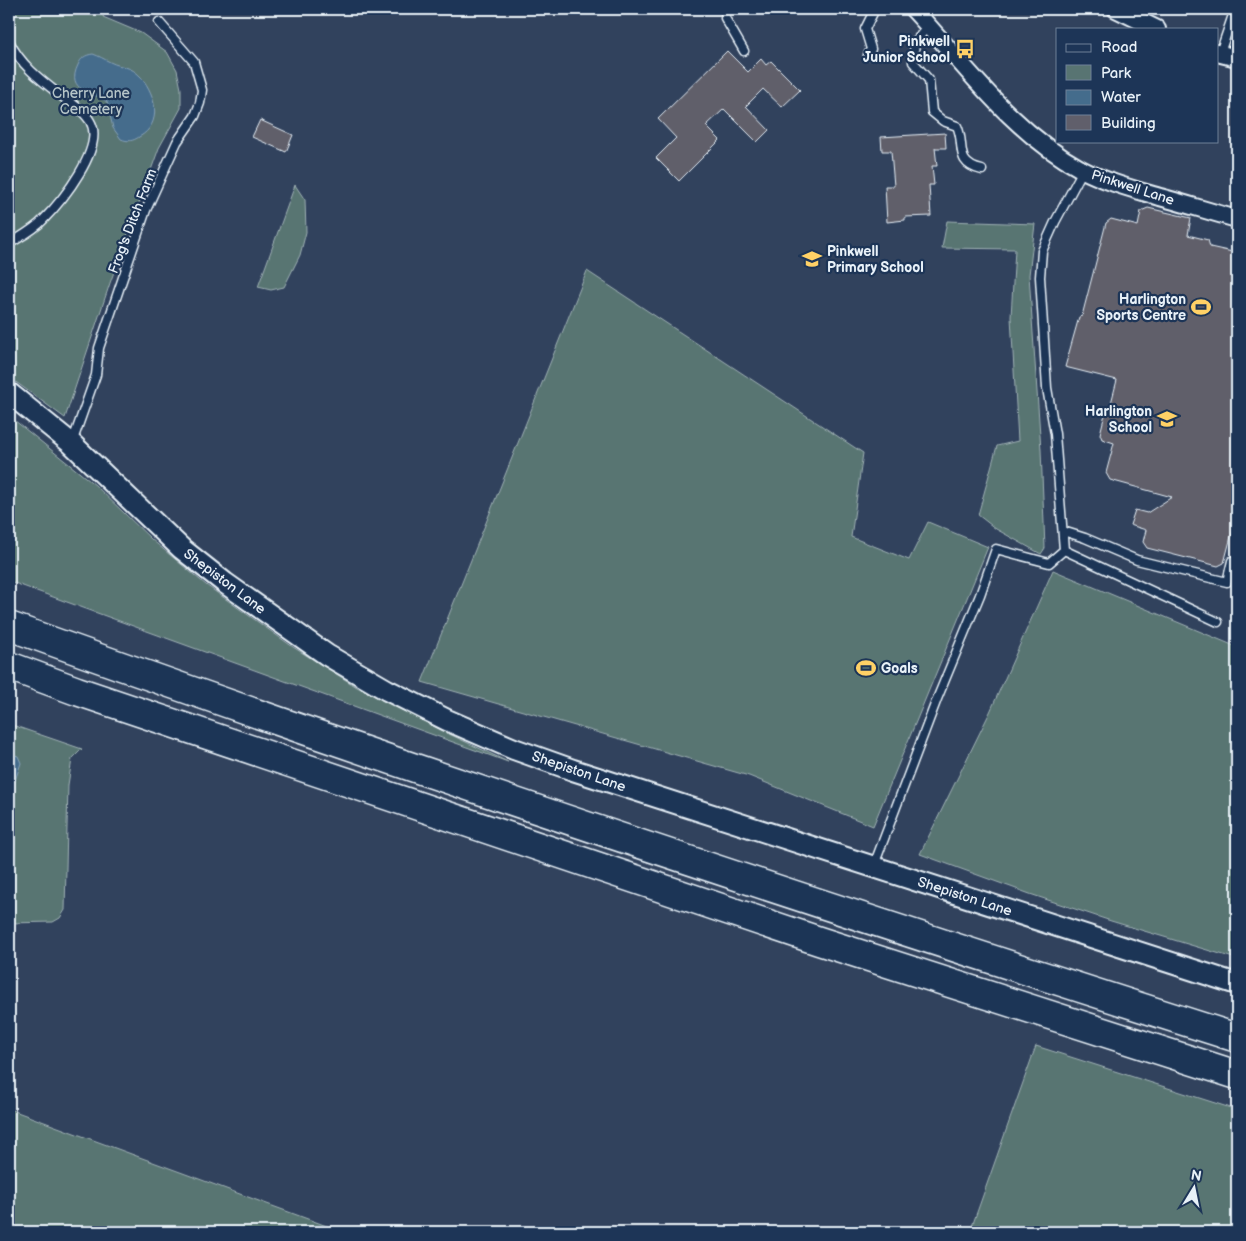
<svg xmlns="http://www.w3.org/2000/svg" width="1246" height="1241" font-family="'Balsamiq Sans',sans-serif">
	<style>
		.green { fill: #587472; stroke: #a0b2b5 }
		.water { fill: #446c8c; stroke: #86a1b7 }
		.building { fill: #605f6b; stroke: #e8f1f8 }
		.lines { fill: none; stroke-linecap: round; stroke-linejoin: round }
		.service-casing { stroke: #e8f1f8; stroke-width: 11 }
		.minor-casing { stroke: #e8f1f8; stroke-width: 20 }
		.tertiary-casing { stroke: #e8f1f8; stroke-width: 24 }
		.motorway-casing { stroke: #e8f1f8; stroke-width: 31 }
		.service { stroke: #1d3557; stroke-width: 8 }
		.minor { stroke: #1d3557; stroke-width: 16 }
		.tertiary { stroke: #1d3557; stroke-width: 20 }
		.motorway { stroke: #1d3557; stroke-width: 28 }
		.labels { text-anchor: middle; stroke-width: 4.5; stroke-linejoin: round; paint-order: stroke }
		.poi-label { font-size: 14px; font-weight: bold; fill: #e8f1f8; stroke: #1d3557; text-anchor: end }
		.park-label { font-size: 14px; fill: #b6c5c9; stroke: #1d3557 }
		.street-label { font-size: 14px; fill: #e8f1f8; stroke: #1d3557 }
	</style>
	<rect width="100%" height="100%" fill="#31425d"/>
	<filter id="ink" filterUnits="userSpaceOnUse"><feTurbulence type="fractalNoise" baseFrequency=".02" numOctaves="2"/><feDisplacementMap in="SourceGraphic" scale="10" xChannelSelector="R" yChannelSelector="G"/><feConvolveMatrix kernelMatrix="1 2 1 2 8 2 1 2 1" color-interpolation-filters="sRGB"/></filter>
	<g filter="url(#ink)">
		<path class="green" d="M9,9H106L103,17L141,33L167,52L177,70L181,89V108L159,148L110,283L65,418L9,377Z
			M295,185L305,200L306,232L300,255L284,287L271,290L258,287Z
			M947,221L1035,224L1029,275L1041,450L1045,548L1041,554L996,529L978,515L997,446L1018,441L1011,317L1015,249L942,248Z
			M587,271L863,453L851,537L909,560L928,522L988,547L873,826L749,776L422,682Z
			M9,416L95,485L151,539L206,585L293,647L357,687L447,733L508,762L9,581Z
			M1053,570L1237,647V959L1111,921L1030,894L920,854L990,712Z
			M9,724L82,749L72,759L68,785L65,910L60,918L53,922L9,923Z
			M1036,1046L1237,1110V1215L1229,1232H970Z
			M9,1109L343,1232H9Z"/>
		<path class="water" d="M93,54C99,56 104,59 110,62C122,68 130,65 141,77C156,95 163,124 139,137C133,141 128,142 121,139L113,128L107,102C93,91 65,92 78,65C81,58 85,55 93,54Z
			M9,753L18,756L21,763L9,798Z"/>
		<path class="building" d="M727,51L748,72L761,59L766,65L771,61L800,90L782,107L763,89L746,106L769,130L757,142L724,109L706,126L720,140L679,181L656,158L676,138L658,119Z
			M260,120L293,135L286,152L252,137Z
			M945,133L946,148H935L937,166H932L934,185H929L931,216L905,217V220L887,222L885,186H894L891,151H882L881,137Z
			M1148,208L1191,218L1188,235L1208,240L1210,247L1237,253V514L1224,563L1218,566L1147,548L1143,542L1146,530L1130,525L1135,510L1147,513L1172,497L1110,480L1106,473L1114,443L1102,439L1100,434L1105,414L1109,411L1117,380L1065,367L1079,317L1082,316L1106,223L1111,219L1138,226L1141,211Z"/>
		<g class="lines">
			<defs>
				<path id="service" d="M726,9L725,18L744,51
					M928,26L915,42L913,62L929,80L932,112L943,121L957,126C966,145 953,163 982,170
					M9,41C21,66 42,81 64,98C73,104 84,111 90,121C106,147 61,202 43,220C34,230 20,237 9,244
					M1220,53L1235,9
					M868,55L871,49L865,29L875,9
					M72,443L96,375L99,348L146,210L177,142L195,116L200,103L202,90L194,62L159,22
					M1063,531L1085,538L1137,560L1227,582L1232,561
					M1064,550L1055,434L1047,388L1040,277L1042,251L1055,222L1083,170
					M1064,550L1218,622
					M874,865L937,699L980,595L996,549L1049,563L1064,550"/>
				<path id="minor" d="M913,9C966,66 1011,131 1081,169C1106,182 1133,189 1160,197C1186,204 1211,212 1237,219
					M1116,9L1157,29
					M1217,53L1237,58"/>
				<path id="tertiary" d="M9,393L72,444L182,549L225,583L327,655L387,690L447,720L514,749L573,770L1237,984"/>
				<path id="motorway" d="M9,626C415,772 825,907 1237,1038
					M9,666L77,691L819,941L1237,1075"/>
			</defs>
			<use href="#service" class="service-casing"/>
			<use href="#minor" class="minor-casing"/>
			<use href="#tertiary" class="tertiary-casing"/>
			<use href="#motorway" class="motorway-casing"/>
			<use href="#service" class="service"/>
			<use href="#minor" class="minor"/>
			<use href="#tertiary" class="tertiary"/>
			<use href="#motorway" class="motorway"/>
		</g>
	</g>
	<defs>
		<symbol id="bus-bare" viewBox="-9 -9 18 18"><path d="M-5-6H5V4H4V6H2V4H-2V6H-4V4H-5ZM-3.5-4V0h7V-4ZM-3.5 1.2v1.5H-2V1.2ZM2 1.2v1.5H3.5V1.2Z" fill="#ffd166" stroke="#1d3557" stroke-width="2.5" paint-order="stroke"/></symbol>
		<symbol id="school-bare" viewBox="-9 -9 18 18"><path d="M0-5L7-2L0 1L-7-2ZM-4 1L0 2.5L4 1V4Q0 6-4 4Z" fill="#ffd166" stroke="#1d3557" stroke-width="2.5" paint-order="stroke"/></symbol>
		<symbol id="stadium-bare" viewBox="-9 -9 18 18"><path d="M0-5a6.5 5 0 1 0 0 10a6.5 5 0 1 0 0-10ZM-3.5-1.8h7v3.6h-7Z" fill="#ffd166" stroke="#1d3557" stroke-width="2.5" paint-order="stroke"/></symbol>
	</defs>
	<g fill-rule="evenodd">
		<use href="#bus-bare" x="951" y="35" width="28" height="28"/>
		<use href="#school-bare" x="798" y="245" width="28" height="28"/>
		<use href="#stadium-bare" x="1187" y="293" width="28" height="28"/>
		<use href="#school-bare" x="1153" y="405" width="28" height="28"/>
		<use href="#stadium-bare" x="852" y="654" width="28" height="28"/>
	</g>
	<g class="labels">
		<g class="poi-label">
			<text x="950" y="46">Pinkwell<tspan x="950" dy="16">Junior School</tspan></text>
			<text x="827" y="256" text-anchor="start">Pinkwell<tspan x="827" dy="16">Primary School</tspan></text>
			<text x="1186" y="304">Harlington<tspan x="1186" dy="16">Sports Centre</tspan></text>
			<text x="1152" y="416">Harlington<tspan x="1152" dy="16">School</tspan></text>
			<text x="881" y="673" text-anchor="start">Goals</text>
		</g>
		<g class="park-label">
			<text x="91" y="98">Cherry Lane<tspan x="91" dy="16">Cemetery</tspan></text>
		</g>
		<g class="street-label">
			<text transform="translate(1133 187) rotate(18)" y="5">Pinkwell Lane</text>
			<text transform="translate(132 221) rotate(-69)" y="5">Frog's Ditch Farm</text>
			<text transform="translate(225 581) rotate(37)" y="5">Shepiston Lane</text>
			<text transform="translate(579 771) rotate(19)" y="5">Shepiston Lane</text>
			<text transform="translate(965 896) rotate(18)" y="5">Shepiston Lane</text>
		</g>
	</g>
	<rect width="1246" height="1241" fill="none" stroke="#1d3557" stroke-width="30"/>
	<rect x="15" y="15" width="1216" height="1211" fill="none" stroke="#e8f1f8" stroke-width="2" filter="url(#ink)"/>
	<rect x="1056" y="28" width="162" height="115" fill="#1d3557" stroke="#6e8097"/>
	<rect x="1066" y="44" width="25" height="8" fill="#1d3557" stroke="#6e8097"/>
	<text x="1101" y="52" font-size="15" fill="#e8f1f8">Road</text>
	<rect x="1066" y="65" width="25" height="15" fill="#587472" stroke="#6e8097"/>
	<text x="1101" y="78" font-size="15" fill="#e8f1f8">Park</text>
	<rect x="1066" y="90" width="25" height="15" fill="#446c8c" stroke="#6e8097"/>
	<text x="1101" y="102" font-size="15" fill="#e8f1f8">Water</text>
	<rect x="1066" y="115" width="25" height="15" fill="#605f6b" stroke="#6e8097"/>
	<text x="1101" y="128" font-size="15" fill="#e8f1f8">Building</text>
	<g transform="translate(1194 1188) rotate(10)" stroke="#1d3557" stroke-width="4" paint-order="stroke">
	<path d="M0-4L9 19L0 12L-9 19Z" fill="#e8f1f8"/>
	<text y="-8" font-size="14" font-weight="bold" text-anchor="middle" fill="#e8f1f8">N</text>
	</g>
</svg>
